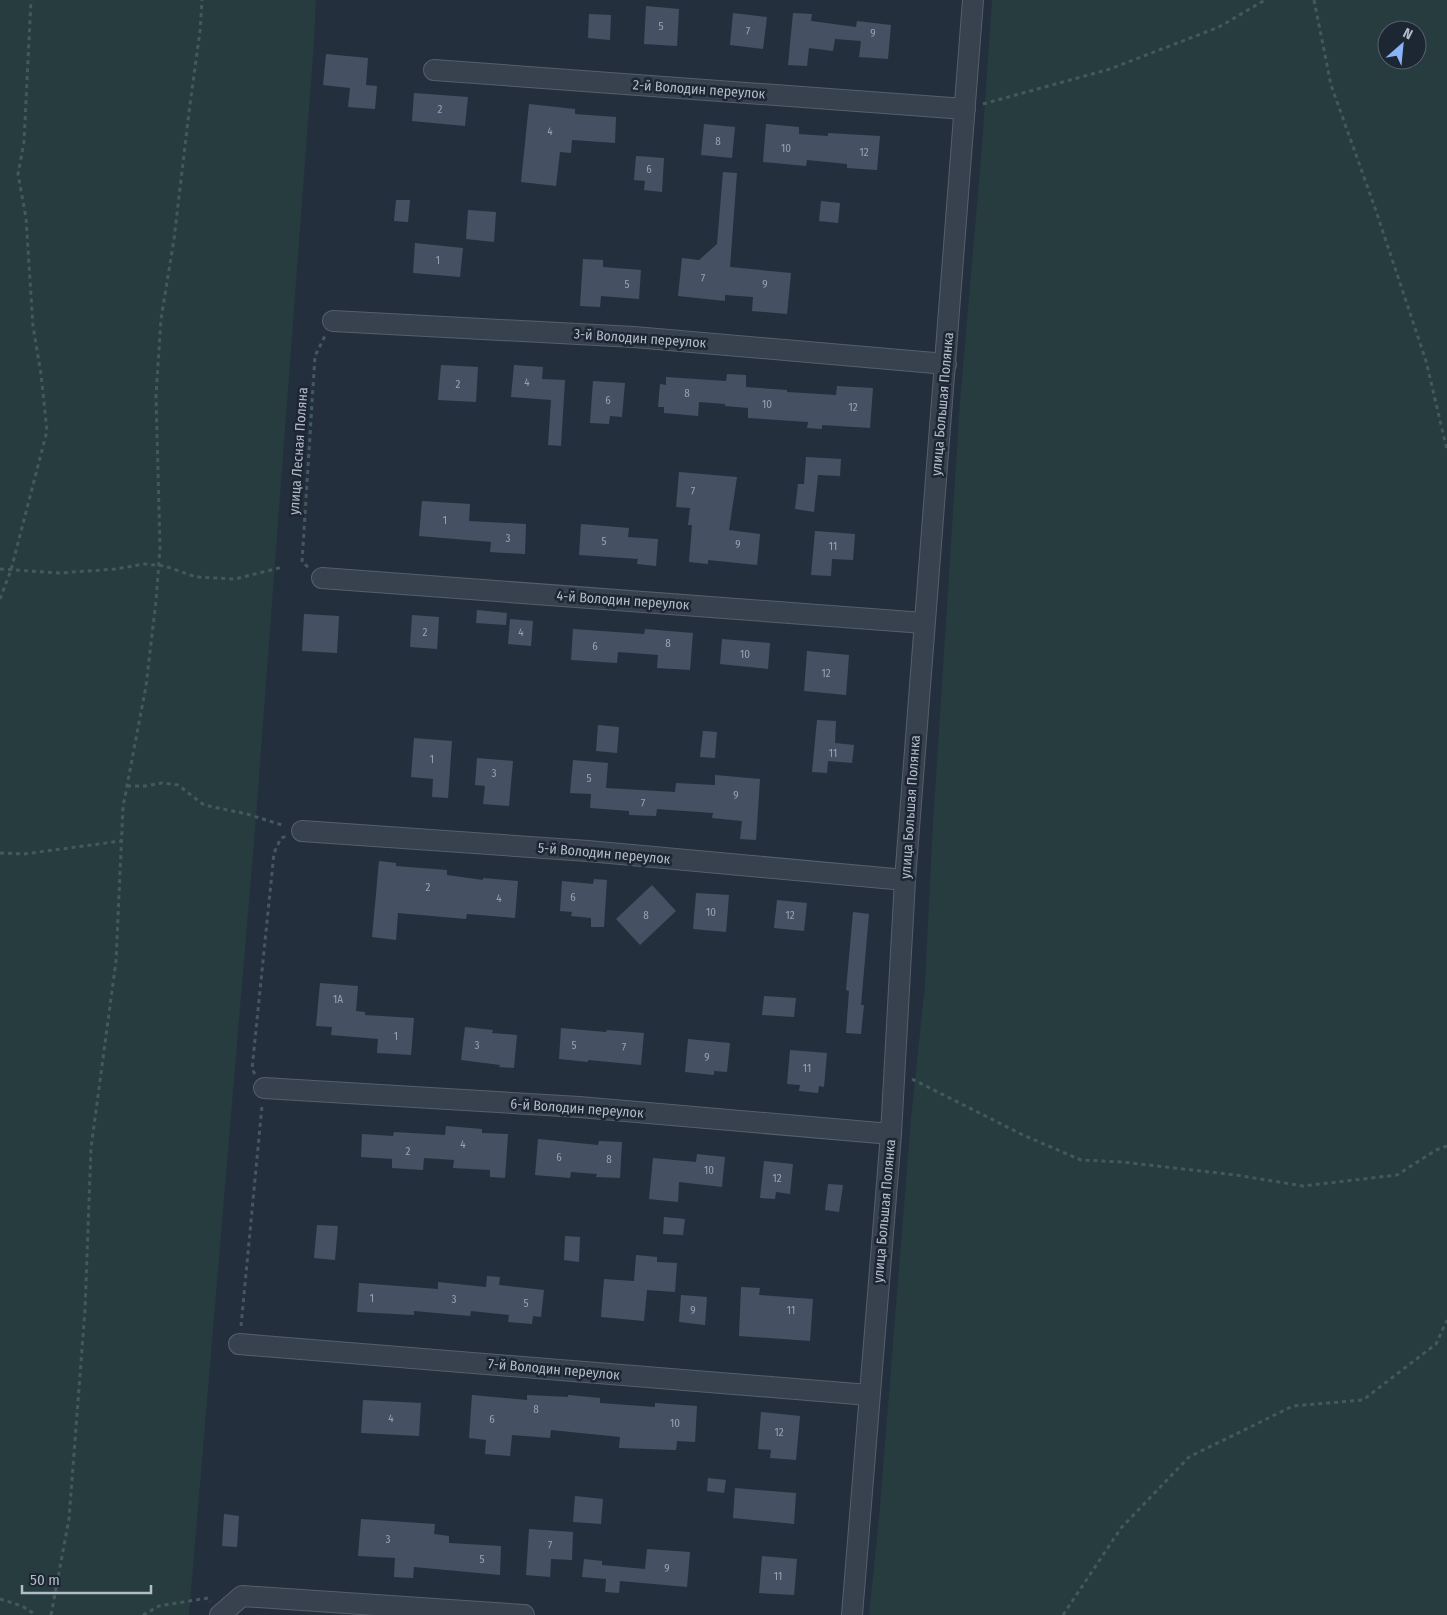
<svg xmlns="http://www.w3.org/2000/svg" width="1447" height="1615" font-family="'Fira Sans Condensed',sans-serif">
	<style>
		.green { fill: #263c3f; fill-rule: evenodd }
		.building { fill: #455162 }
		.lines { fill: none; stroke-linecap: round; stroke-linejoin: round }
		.minor-casing { stroke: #565f6c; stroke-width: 22 }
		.path { stroke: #44595c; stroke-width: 3; stroke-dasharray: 4 4; stroke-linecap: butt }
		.minor { stroke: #38414e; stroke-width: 20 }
		.labels { text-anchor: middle; stroke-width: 5; stroke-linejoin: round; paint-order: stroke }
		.number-label { font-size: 11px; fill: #98a1af }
		.street-label { font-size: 14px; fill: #b4bcc9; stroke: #1d2633 }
	</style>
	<rect width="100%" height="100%" fill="#242f3e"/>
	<path class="green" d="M0,0H316L314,42L255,830L189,1615H0Z
		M992,0H1447V1615H869L879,1518L911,1119L925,985L932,840L960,402L982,146ZM1387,30H1417V60H1387Z"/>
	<path class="building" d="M646,6L679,9L677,46L644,44Z
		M733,13L767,17L763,49L730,45Z
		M793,13L812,14L811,21L856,27L857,21L891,25L888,59L859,57L861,41L835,39L833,51L809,48L807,66L788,65Z
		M589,14L611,15L610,40L588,38Z
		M326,54L368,58L366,85L377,86L375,109L348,107L350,88L323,85Z
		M414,93L468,97L465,126L412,121Z
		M529,104L575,109V114L616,117L615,143L572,140L571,153L560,152L556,186L521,182Z
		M704,124L735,127L732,158L701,155Z
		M766,124L799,127V134L828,136V133L880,136L877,170L847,168V164L807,160L806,166L763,162Z
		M636,156L664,158L662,192L644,190L645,181L634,180Z
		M723,172L737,173L730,267L791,273L787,314L752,311L753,297L725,295V301L678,296L682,258L699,260L717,244Z
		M396,200H410L408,222L394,221Z
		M821,201L840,203L838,223L819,221Z
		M468,210L496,212L494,242L466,239Z
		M415,243L463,248L460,277L413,273Z
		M583,259L603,260V267L641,270L639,299L601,296L600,307L580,306Z
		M441,365L478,367L476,402L438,400Z
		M514,365L543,367L542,379L565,380L561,446L548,445L551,400L511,397Z
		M727,374L746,375V387L787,390V392L836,395L837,386L873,388L870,428L822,425V429L807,428L808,422L748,418V408L725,406V404L699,402L698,416L664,413V407H658L660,384L666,385V377L726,381Z
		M593,381L625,383L622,417L610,416L609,424L590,423Z
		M806,457L841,459L840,476L818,475L814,512L795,509L798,484H804Z
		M679,472L737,477L729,530L760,534L757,565L708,560V564L689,562L692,525H688L690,508L676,507Z
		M422,501L470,504L469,521L526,524L525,554L490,552L491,542L419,536Z
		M581,524L629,528L628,537L658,539L656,566L637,564L638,559L579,555Z
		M815,531L855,534L853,560L832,559L831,576L811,575Z
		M477,610L507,613L506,625L476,623Z
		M304,614L339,616L337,653L302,651Z
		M412,615L439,617L437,649L410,647Z
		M510,619L533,621L531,646L508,644Z
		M573,629L644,634L645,629L693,633L690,670L657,668L658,655L618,652L617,663L571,660Z
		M722,639L770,643L768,669L720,664Z
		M807,651L849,655L846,695L804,691Z
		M817,720L836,721L835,743L854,745L852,763L828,761L827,773L812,772Z
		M598,725L619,727L617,753L596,751Z
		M703,731L717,732L715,758L700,757Z
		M414,738L452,741L448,798L432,797L433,779L411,777Z
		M477,758L513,761L509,806L483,804L485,786L475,785Z
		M573,760L608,763L606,788L675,792L676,783L715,785V775L760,779L756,840L740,839L742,821L712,818L713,813L657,809L656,816L629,815V811L590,808L591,794L570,793Z
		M379,861L396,863V866L447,870V875L483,880V878L518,881L515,918L467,914L466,919L398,913L396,940L372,937Z
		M594,879L607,880L604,927H591V918L571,916L572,912L560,911L562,881L593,884Z
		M652,885L676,911L640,945L616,919Z
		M696,893L729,895L726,932L693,929Z
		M777,900L807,903L804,931L774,928Z
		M853,912L869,914L861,1005H864L861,1034L846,1033L849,991L846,990Z
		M320,983L358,986L356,1011L365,1012V1015L414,1018L411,1055L377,1053L378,1039L331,1035L332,1027L316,1026Z
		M764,996L796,998L794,1017L762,1015Z
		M465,1027L493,1030L492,1033L517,1035L514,1068L499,1067L500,1065L461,1060Z
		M561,1028L606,1032L607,1030L644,1033L641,1065L588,1060V1062L559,1059Z
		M688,1039L730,1043L727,1072L714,1071V1075L685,1072Z
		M790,1050L827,1053L824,1087L819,1086L818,1093L799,1091L800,1085L787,1084Z
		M446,1126L482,1129V1133L508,1134L505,1178L490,1177V1170L453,1168L454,1160L424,1158L423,1170L392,1168V1159L361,1157L362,1134L393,1136L394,1132L445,1135Z
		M538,1139L598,1145L599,1141L622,1142L620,1178L596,1177L597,1174L571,1172L570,1178L535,1175Z
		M697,1154L725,1157L722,1187L679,1182L678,1202L649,1199L653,1158L696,1162Z
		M764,1161L793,1164L790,1194L776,1192L775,1199L760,1198Z
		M828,1184L843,1185L839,1212L825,1210Z
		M664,1217L685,1219L683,1235L663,1234Z
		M317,1225L338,1226L335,1260L314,1258Z
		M565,1236L580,1237L579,1262L564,1260Z
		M636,1255L657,1257V1262L677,1263L675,1292L647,1290L644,1321L601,1317L604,1279L634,1281Z
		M487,1276L500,1277L499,1285L544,1290L541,1317L533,1316L532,1324L508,1322L509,1315L471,1311L470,1316L414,1311V1315L357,1312L359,1283L438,1289V1282L486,1287Z
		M741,1287L760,1288L759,1295L813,1299L810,1341L739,1336Z
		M681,1295L707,1297L705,1325L679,1322Z
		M472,1395L527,1400V1395L568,1397V1395L600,1398V1403L655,1407V1403L697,1406L695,1442L677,1441L676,1450L619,1448L620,1437L551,1430L550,1438L512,1435L510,1456L485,1454L486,1440L469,1438Z
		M363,1400L421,1403L419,1436L361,1433Z
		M761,1412L800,1416L796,1460L770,1458L771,1450L758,1449Z
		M708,1478L726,1480L724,1493L707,1491Z
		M735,1488L796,1493L794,1524L733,1518Z
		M575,1496L603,1499L601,1524L573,1522Z
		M224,1514L239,1516L237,1547L222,1546Z
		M361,1519L435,1524L434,1534L449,1536V1543L501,1546L500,1575L414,1567L413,1578L394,1577L395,1558L358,1556Z
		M529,1529L573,1532L572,1560L551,1559L550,1577L526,1575Z
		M647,1549L690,1552L687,1587L620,1581L619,1593L605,1592L606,1579L582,1577L584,1559L602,1561V1565L645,1569Z
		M762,1556L797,1559L794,1595L759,1593Z"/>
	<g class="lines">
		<defs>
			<path id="minor" d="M434,70L965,109
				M333,321L634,337L946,364
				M322,578L924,623
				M302,831L588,851L905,880
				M264,1088L579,1107L891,1134
				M239,1344L869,1395
				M220,1615L242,1596L524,1615
				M852,1615L891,1134L905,880L973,0"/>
		</defs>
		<use href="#minor" class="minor-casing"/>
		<path class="path" d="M1314,0L1331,85L1374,205L1426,361L1447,450
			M983,104L1110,69L1219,27L1265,0
			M308,567L302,562L315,356L325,336
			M0,569L59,573L116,569L144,564L165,566L196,577L235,579L283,567
			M0,599L11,570L47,431L41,374L33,326L26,218L18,174L24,142L31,0
			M127,786H145L162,783L178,785L204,805L247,814L285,826
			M0,853L24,854L121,841
			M255,1074L252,1069L274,853L281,838L287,836
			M912,1079L1023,1135L1081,1160L1122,1162L1236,1175L1303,1186L1397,1175L1436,1150L1447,1146
			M241,1326L262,1106
			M0,1599L22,1606L36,1615
			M51,1615L69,1519L85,1310L91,1148L116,961L123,807L146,686L156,601L160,548L156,396L161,319L174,239L189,112L200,31L202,0
			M143,1615L159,1606L208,1598L210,1602
			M1063,1615L1121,1528L1189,1457L1293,1406L1363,1400L1436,1344L1447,1320"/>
		<use href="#minor" class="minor"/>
	</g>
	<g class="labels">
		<g class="number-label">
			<text x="661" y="30">5</text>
			<text x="748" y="35">7</text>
			<text x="873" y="37">9</text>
			<text x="440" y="113">2</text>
			<text x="550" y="135">4</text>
			<text x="718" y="145">8</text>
			<text x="786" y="152">10</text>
			<text x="864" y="156">12</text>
			<text x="649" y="173">6</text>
			<text x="438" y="264">1</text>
			<text x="703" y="282">7</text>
			<text x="627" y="288">5</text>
			<text x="765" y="288">9</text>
			<text x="527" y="386">4</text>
			<text x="458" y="388">2</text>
			<text x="687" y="397">8</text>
			<text x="608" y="404">6</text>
			<text x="767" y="408">10</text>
			<text x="853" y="411">12</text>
			<text x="693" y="495">7</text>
			<text x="445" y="524">1</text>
			<text x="508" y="542">3</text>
			<text x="604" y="545">5</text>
			<text x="738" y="548">9</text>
			<text x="833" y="550">11</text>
			<text x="425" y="636">2</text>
			<text x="521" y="636">4</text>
			<text x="668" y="647">8</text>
			<text x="595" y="650">6</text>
			<text x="745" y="658">10</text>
			<text x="826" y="677">12</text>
			<text x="833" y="757">11</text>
			<text x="432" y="763">1</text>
			<text x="494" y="777">3</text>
			<text x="589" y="782">5</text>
			<text x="736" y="799">9</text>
			<text x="643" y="807">7</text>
			<text x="428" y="891">2</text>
			<text x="573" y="901">6</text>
			<text x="499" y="902">4</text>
			<text x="711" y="916">10</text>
			<text x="646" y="919">8</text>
			<text x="790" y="919">12</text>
			<text x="338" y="1003">1А</text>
			<text x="396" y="1040">1</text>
			<text x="477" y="1049">3</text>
			<text x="574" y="1049">5</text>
			<text x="624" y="1051">7</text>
			<text x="707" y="1061">9</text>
			<text x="807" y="1072">11</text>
			<text x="463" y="1148">4</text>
			<text x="408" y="1155">2</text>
			<text x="559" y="1161">6</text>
			<text x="609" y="1163">8</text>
			<text x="709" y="1174">10</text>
			<text x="777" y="1182">12</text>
			<text x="372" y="1302">1</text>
			<text x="454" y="1303">3</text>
			<text x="526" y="1307">5</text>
			<text x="693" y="1314">9</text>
			<text x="791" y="1314">11</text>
			<text x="536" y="1413">8</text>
			<text x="391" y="1422">4</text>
			<text x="492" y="1423">6</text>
			<text x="675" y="1427">10</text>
			<text x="779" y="1436">12</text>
			<text x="388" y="1543">3</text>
			<text x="550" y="1549">7</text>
			<text x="482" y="1563">5</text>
			<text x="667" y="1572">9</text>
			<text x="778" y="1580">11</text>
		</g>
		<g class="street-label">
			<text transform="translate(699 89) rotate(4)" y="5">2-й Володин переулок</text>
			<text transform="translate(640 338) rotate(4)" y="5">3-й Володин переулок</text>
			<text transform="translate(942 404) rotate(-85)" y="5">улица Большая Полянка</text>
			<text transform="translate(298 451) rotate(-86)" y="5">улица Лесная Поляна</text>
			<text transform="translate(623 600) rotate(4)" y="5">4-й Володин переулок</text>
			<text transform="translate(910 807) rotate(-86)" y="5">улица Большая Полянка</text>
			<text transform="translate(604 853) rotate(5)" y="5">5-й Володин переулок</text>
			<text transform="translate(577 1108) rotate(4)" y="5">6-й Володин переулок</text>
			<text transform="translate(884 1211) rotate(-85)" y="5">улица Большая Полянка</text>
			<text transform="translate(554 1369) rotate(5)" y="5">7-й Володин переулок</text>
		</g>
	</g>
	<g transform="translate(1402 45) rotate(27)"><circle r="24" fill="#1d2633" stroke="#59626f"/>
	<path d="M0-4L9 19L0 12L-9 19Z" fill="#8ab4f8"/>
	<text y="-8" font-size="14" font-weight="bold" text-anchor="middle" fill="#b4bcc9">N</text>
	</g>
	<path d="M22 1585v8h129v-8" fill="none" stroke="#b4bcc9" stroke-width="2.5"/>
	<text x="30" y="1585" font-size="15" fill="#b4bcc9" stroke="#1d2633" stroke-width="4" paint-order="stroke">50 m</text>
</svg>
